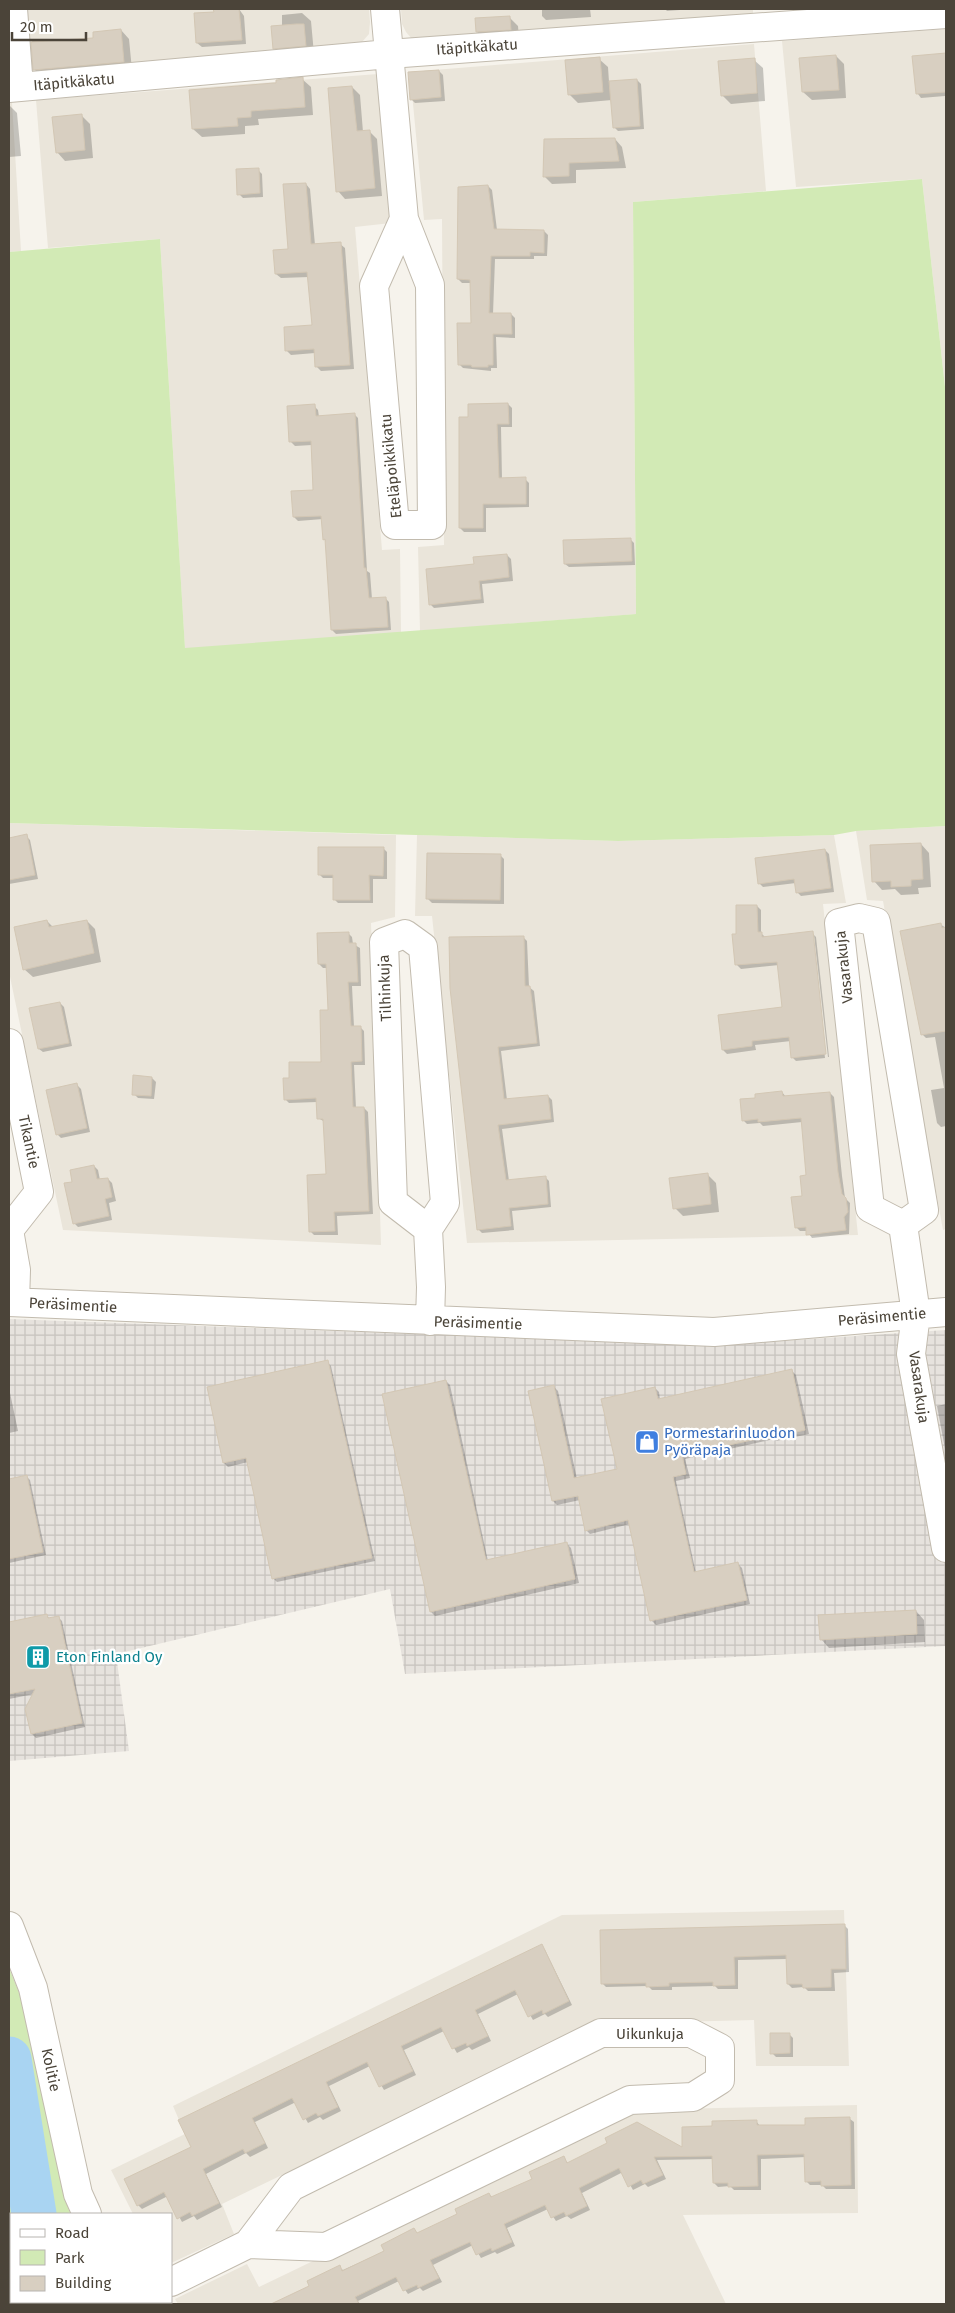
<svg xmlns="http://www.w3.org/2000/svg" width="955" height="2313" font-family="'Fira Sans',sans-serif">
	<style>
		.residential { fill: #eae5da }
		.industrial { fill: url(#industrial-grid) }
		.park { fill: #d2eab5 }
		.shadow { fill: #0003 }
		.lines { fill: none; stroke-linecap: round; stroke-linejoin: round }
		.river { stroke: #a9d4f2; stroke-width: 45 }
		.building { fill: #d8cfc1; stroke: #d3c7b4 }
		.minor-casing { stroke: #c2bbae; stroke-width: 30 }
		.minor { stroke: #fff; stroke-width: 28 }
		.labels { text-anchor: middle; stroke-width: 4.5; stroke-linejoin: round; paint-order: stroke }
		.street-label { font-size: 15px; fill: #4b4439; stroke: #fff }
		.shop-label { font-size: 15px; fill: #366cbe; stroke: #fff; text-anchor: start }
		.culture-label { font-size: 15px; fill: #0d838f; stroke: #fff; text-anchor: start }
	</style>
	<defs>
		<pattern id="industrial-grid" width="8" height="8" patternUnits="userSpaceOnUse" patternTransform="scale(1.25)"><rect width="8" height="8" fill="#e6e2dd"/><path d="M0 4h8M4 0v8" fill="none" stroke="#c7c3be"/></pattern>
	</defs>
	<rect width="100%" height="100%" fill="#f6f3ec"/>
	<path class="residential" d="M27,9H369L370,22L369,34L362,42L351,45L31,71Z
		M401,9H753V14L425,41L412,39L406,32L402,24Z
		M946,29V396L922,179L796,187L782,41Z
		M754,44L766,191L633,202L636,614L420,631L418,547L444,545L442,219L424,220L410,72Z
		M378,74L391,223L355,227L382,550L400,549L401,633L185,649L160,239L48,248L36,100Z
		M9,103H12L21,251L9,252Z
		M9,823L396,835L395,917L371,923L381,1245L63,1230L9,972Z
		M946,826V1229L943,1230L883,901L867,900L856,831Z
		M417,835L618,841L834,835L846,903L823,904L858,1235L467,1243L432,916H415Z
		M844,1910L849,2066H756L754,2020L595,2024L222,2204L234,2234L171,2263V2214H133L111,2170L185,2134L173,2106L562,1915Z
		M857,2105L858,2213L683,2215L726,2304H178L175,2299L247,2264L259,2287L627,2110Z"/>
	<path class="industrial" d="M9,1319L722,1345L946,1330V1646L405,1674L390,1589L116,1654L129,1751L9,1761Z"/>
	<path class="park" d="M922,179L946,396V826L856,831L834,835L618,841L9,823V252L160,239L185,648L636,614L633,202Z
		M9,1968L20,1995L68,2208L71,2214H11V2302H114L115,2304H9Z"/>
	<path class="shadow" d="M215,9H239L244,16L246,44L202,47L197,43L215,13Z
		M542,9H590L591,17L546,20L542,16Z
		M665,9H692L667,11Z
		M302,13L311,21L314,54L283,57L274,48L282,26V15Z
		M509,17L518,26L519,38L486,40L477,32Z
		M121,30L129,39L132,70L43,78L35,70L32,40L50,39L52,41L95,39Z
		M946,54V104L945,96L921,98L918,94L914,57Z
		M836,56L844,64L846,98L812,100L803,92Z
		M599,59L608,67L609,82L637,80L641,84L644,129L618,131L614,127L612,100L578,103L569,94Z
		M754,60L763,68L765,101L731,104L722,95Z
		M439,71L443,75L445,101L415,103L411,99Z
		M302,79L311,87L313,115L258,119L259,125L245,126V134L202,137L193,129L278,84Z
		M352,87L360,95L363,132L369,131L377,139L382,196L345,199L338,191Z
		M9,105L17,113L21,156L9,157Z
		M82,116L90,124L93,158L65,161L57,152Z
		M615,139L622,147L626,168L576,170V183L552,184L544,176L546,140Z
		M258,170L262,174L263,197L243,198L239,194Z
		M306,184L310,189L315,245L340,244L345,248L354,369L321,371L316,366L315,353L291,355L287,351L313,326L309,277L281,278L276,274L290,250Z
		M488,186L492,190L497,230L544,231L548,235L547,256H534V259H495L493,314H511L515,318V338L496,337L497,368H491V371L463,368L459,364L472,324L471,283H462L458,279Z
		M508,404L512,408V427H501L502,479H525L529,483V507L486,508V532H464L460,528L470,418Z
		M314,406L318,410L319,417L354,414L358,418L367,571L370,573L372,599L385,598L389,602L391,630L336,634L332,630L326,542L324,539L323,519L298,521L294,517L315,491L312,445L295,446L291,442Z
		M630,539L634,543L635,565L569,567L565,564Z
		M507,555L511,559L513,581L482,584L484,603L434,608L430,604L475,565Z
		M26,836L30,840L38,879L9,884V839Z
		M921,844L929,853L931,887L918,888L919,894L901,895L895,889L882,890L874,881Z
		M383,848L387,852V879H373V903H338L334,899V878H323L319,874Z
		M825,850L829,854L834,892L801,896L797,892L796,883L763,887L759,883Z
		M500,855L504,859V904L432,903L428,899Z
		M757,906L761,910V933L766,938L812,933L816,937L829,1057H828L814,935H812L825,1058L796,1061L792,1057L791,1041L755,1045L756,1050L727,1054L723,1050L783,1009L779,965L741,969L737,965V935Z
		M47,921L53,927L87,921L95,929L101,962L33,977L24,969Z
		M940,924L946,928V1126L941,1127L937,1123L931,1090L944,1088L935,1037L926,1038L922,1034Z
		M348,933L352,937L353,944L360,948L361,986H352L354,1027H360L364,1031L365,1065H354L356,1109L364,1108L368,1112L373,1214L337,1216L338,1235H314L310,1231L327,1175L325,1122L318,1118L317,1102L289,1103L285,1099L290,1079L323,1063L330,1011L328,968H323L319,964Z
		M523,937L527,941L529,987L534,991L540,1046L501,1051L507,1100L548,1096L552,1100L554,1122L502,1129L509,1181L545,1177L549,1181L551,1207L512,1211L514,1230L482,1233L478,1229L452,988Z
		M60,1003L64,1007L72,1046L43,1052L39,1049Z
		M152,1078L156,1082L154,1099L138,1098L134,1094Z
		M77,1085L81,1089L90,1132L61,1138L57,1134Z
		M782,1092L786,1097L830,1093L834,1097L842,1176L845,1198L850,1203L849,1234L812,1238L807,1231H800L796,1227L808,1176L802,1122L763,1126L760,1123L747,1124L743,1120L757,1099Z
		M94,1166L98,1170L100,1180L108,1179L112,1183L116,1201L109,1203L112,1220L78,1227L74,1223L73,1183Z
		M707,1174L716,1183L719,1212L683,1216L675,1208Z
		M327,1362L331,1366L375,1561L277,1582L273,1578L248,1462L228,1467L224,1463L208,1388Z
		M792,1371L796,1375L809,1434L776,1441L774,1439L685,1459L690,1478L676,1481L696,1573L738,1564L742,1568L750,1604L656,1625L652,1621L630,1524L590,1534L586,1530L580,1500L557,1505L553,1501L554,1387L558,1391L577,1479L618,1469L655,1388L659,1392L660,1400Z
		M446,1381L450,1385L488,1561L567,1544L571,1548L579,1583L435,1616L431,1612Z
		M9,1388L18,1431L9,1433Z
		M946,1404V1454L937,1406Z
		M26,1476L30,1480L46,1555L9,1563V1480Z
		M916,1611L924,1620L925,1642L829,1648L821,1639Z
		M46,1615L50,1619L58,1617L62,1621L85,1727L36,1738L32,1734L27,1709L34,1694L9,1699V1624Z
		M844,1925L848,1929L849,1972L834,1973L835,1991H808L804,1987L792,1988L788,1984L787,1959L738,1960V1989H718L715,1986L672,1987V1990H652L648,1986L606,1987L602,1983Z
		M541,1946L545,1950L572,2005L548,2017L545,2014L533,2020L518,1994L478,2014L491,2041L472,2050L469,2047L457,2053L444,2031L404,2050L416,2075L384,2090L370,2066L329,2086L341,2111L323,2120L320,2117L308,2123L296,2102L255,2122L268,2148L250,2157L246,2153L206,2174L222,2207L197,2220L194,2216L182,2222L168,2196L142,2209L138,2205L193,2147Z
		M789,2034L793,2038V2057H776L772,2053Z
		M850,2119L854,2122L855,2189H826L822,2185H810L806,2181V2157L761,2159V2190H734L730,2186L718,2187L714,2183V2159L657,2160L666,2179L648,2187L645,2184L633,2190L623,2172L582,2193L590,2210L571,2219L567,2216L556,2221L548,2209L507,2228L515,2246L497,2254L495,2252L481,2258L473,2245L433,2265L442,2282L423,2291L420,2288L408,2294L399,2281L358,2301L360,2304H274L311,2286L339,2267L343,2270L385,2251L414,2230L418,2234L459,2215L489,2194L493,2198L534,2179L563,2158L568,2163L684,2149L713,2127L756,2121L760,2126H806Z"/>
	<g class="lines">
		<path class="river" d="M9,2059L34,2214
			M38,2304V2302"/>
	</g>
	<path class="building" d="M213,9H239L242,40L196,43L194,13L214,12Z
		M510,16L511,30L476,32L475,18Z
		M296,24H304L306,46L273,49L271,26Z
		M121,29L124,62L33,70L31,42L93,38V32Z
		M946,53V92L916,94L912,56Z
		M836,55L839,90L802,92L799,58Z
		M600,57L603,92L568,95L565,60Z
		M755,58L757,93L721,96L718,61Z
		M439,70L441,97L410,100L408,72Z
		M303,77L305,107L251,111V117L237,118L238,126L192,129L189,90L274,83H276V80Z
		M637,79L640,126L613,128L609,81Z
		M352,86L357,131L370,130L375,188L336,192L328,88Z
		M82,114L85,150L56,153L52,117Z
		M615,138L619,161L569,163V176L543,177L544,139Z
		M259,168L260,193L237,195L236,169Z
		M306,183L311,244L341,242L350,365L315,367L314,349L285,351L284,327L312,325L307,272L275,274L273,250L288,249L283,184Z
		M488,185L494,229L544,230V253L530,252V256H491L489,313H511L512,334H493V365H488V367H472L471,365H458L457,323H471L470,280L457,279L458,187Z
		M508,403L509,424H497L499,478L526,477V504H483V528H459V417H468V404Z
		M315,404L316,416L355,413L364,568H366L369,598L386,597L388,627L331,630L325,539L323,540L321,516L293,517L291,491L313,490L311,441L289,442L287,406Z
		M631,538L632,561L564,564L563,540Z
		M507,554L509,577L479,581L481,599L429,605L426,569L474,564L473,557Z
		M27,834L35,875L9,880V838Z
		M921,843L923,879L911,880V886L891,887V881L872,882L870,845Z
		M318,847H384L383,876L369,875L370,900H333V875H318Z
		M825,849L831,888L796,893L794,879L758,884L755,858Z
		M427,853L501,854L500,900L426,899Z
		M736,905H757L758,932H762V937L813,931L826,1054L791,1058L789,1037L752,1041V1046L722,1050L718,1015L782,1007L777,962L735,965L732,934H736Z
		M47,920L49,927L87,920L94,953L23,970L14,927Z
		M941,923L942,928L946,927V1031L921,1035L900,931Z
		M349,932V943H356L358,982H348L351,1026H361L362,1061L351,1062L353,1107H364L369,1211L334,1212L335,1231L309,1232L307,1175L326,1174L323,1119H317L316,1098L284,1100L283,1078H289V1062H321L320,1010H328L326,964H318L317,933Z
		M524,936L525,986H530L537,1043L498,1047L504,1099L548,1095L551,1119L498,1125L506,1180L546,1176L548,1204L509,1208L511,1226L477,1230L450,988L449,937Z
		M60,1002L69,1043L38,1049L29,1008Z
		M133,1075L152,1077L151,1096L132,1095Z
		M77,1083L87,1128L56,1135L46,1090Z
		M782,1091L783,1096L830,1092L838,1172L842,1194L846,1198L848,1212L844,1217L846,1230L806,1235V1227L795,1228L791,1197L802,1196L800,1176L806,1175L801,1118L758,1122V1119L742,1121L740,1099L755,1098V1094Z
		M94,1165L97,1179L108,1178L112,1197L105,1199L109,1216L73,1224L64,1183L72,1182L70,1170Z
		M708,1173L711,1204L673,1209L669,1178Z
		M328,1360L372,1558L272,1579L246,1458L223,1463L207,1387Z
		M792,1369L805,1430L771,1438V1436L682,1455L686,1474L673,1477L694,1572L738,1562L747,1600L650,1621L628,1520L585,1531L578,1496L552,1501L528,1391L554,1385L574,1478L617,1469L601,1399L655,1387L658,1399Z
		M446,1380L486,1560L567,1542L575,1579L430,1612L382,1394Z
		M27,1475L43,1552L9,1559V1479Z
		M916,1610L917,1634L820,1640L818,1615Z
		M47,1614L48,1618L59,1616L82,1723L31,1734L25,1709L35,1689L9,1694V1622Z
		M845,1924L846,1969H831V1987L803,1988L802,1984H787L786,1955L734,1957L735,1985L713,1986V1982L669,1983V1986L646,1987V1983L601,1984L600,1930Z
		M542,1944L569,2001L543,2014L542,2010L528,2017L515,1990L475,2010L488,2036L467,2046L466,2043L452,2049L441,2027L401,2046L413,2071L379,2087L367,2062L326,2082L338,2107L318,2116L316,2113L303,2120L292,2098L252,2118L265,2143L245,2153L243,2149L203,2169L219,2203L192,2216L190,2212L177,2219L164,2192L137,2206L124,2179L191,2147L178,2120Z
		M770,2033H790V2053L770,2054Z
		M850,2117L851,2185L821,2186V2181L805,2182L804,2154L757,2155L758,2186L728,2187V2183H713L712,2156L654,2157L663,2175L643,2184L641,2180L628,2187L619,2168L579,2188L587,2206L566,2216L564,2212L551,2218L545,2205L504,2224L512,2242L492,2251L491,2248L476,2255L470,2242L430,2260L439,2278L418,2288L417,2285L403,2291L396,2277L355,2297L359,2304H271L309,2286L307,2281L340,2265L342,2271L384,2251L381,2245L414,2228L417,2233L457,2214L455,2209L489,2193L491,2197L532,2179L529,2172L564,2156L567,2163L607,2143L605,2138L637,2122L682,2147V2127L712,2126V2121L757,2120V2125H805V2118Z"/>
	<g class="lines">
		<defs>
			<path id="minor" d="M13,9L19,87
				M385,9L404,219L430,285L432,525H395L374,286L404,219
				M9,88L389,54L946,14
				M859,918L876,922L924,1210L903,1225L870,1208L839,923Z
				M9,1043L39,1192L9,1230
				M903,1225L916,1314L911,1354L946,1548
				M428,1229L393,1202L384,942L405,934L423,947L445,1203L428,1229L431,1287L430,1321
				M9,1230L16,1270L15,1302
				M9,1302L714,1332L946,1312
				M9,1926L33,1988L78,2194L87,2214
				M171,2282L248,2244L291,2187L601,2033H691L720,2048V2080L693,2097L630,2100L326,2247L248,2244
				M129,2302L131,2304"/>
		</defs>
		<use href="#minor" class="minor-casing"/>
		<use href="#minor" class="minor"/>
	</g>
	<defs>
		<symbol id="shop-square" viewBox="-11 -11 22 22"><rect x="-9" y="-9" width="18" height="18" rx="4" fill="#3f7fe0" stroke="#fff"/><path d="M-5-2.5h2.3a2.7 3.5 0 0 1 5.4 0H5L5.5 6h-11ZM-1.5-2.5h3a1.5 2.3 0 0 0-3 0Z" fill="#fff"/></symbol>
		<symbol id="building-square" viewBox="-11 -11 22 22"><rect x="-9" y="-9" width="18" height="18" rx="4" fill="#0f9aa8" stroke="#fff"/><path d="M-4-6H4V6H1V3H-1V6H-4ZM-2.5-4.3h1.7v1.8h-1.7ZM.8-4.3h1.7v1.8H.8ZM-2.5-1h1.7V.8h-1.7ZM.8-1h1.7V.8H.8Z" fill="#fff"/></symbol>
	</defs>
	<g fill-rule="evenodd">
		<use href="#shop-square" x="633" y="1428" width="28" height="28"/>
		<use href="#building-square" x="24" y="1643" width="28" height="28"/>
	</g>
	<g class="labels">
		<g class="street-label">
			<text transform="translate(477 47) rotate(-4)" y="5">Itäpitkäkatu</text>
			<text transform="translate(74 82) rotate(-5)" y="5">Itäpitkäkatu</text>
			<text transform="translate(391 466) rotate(-96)" y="5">Eteläpoikkikatu</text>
			<text transform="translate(844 967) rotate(-96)" y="5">Vasarakuja</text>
			<text transform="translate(385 988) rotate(-92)" y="5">Tilhinkuja</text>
			<text transform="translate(29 1142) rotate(78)" y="5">Tikantie</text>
			<text transform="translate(73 1305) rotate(3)" y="5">Peräsimentie</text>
			<text transform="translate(882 1317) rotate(-5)" y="5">Peräsimentie</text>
			<text transform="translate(478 1323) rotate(2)" y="5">Peräsimentie</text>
			<text transform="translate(919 1387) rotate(82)" y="5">Vasarakuja</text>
			<text x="650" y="2039">Uikunkuja</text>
			<text transform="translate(51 2070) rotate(78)" y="5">Kolitie</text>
		</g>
		<g class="shop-label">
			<text x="664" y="1438">Pormestarinluodon<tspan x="664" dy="17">Pyöräpaja</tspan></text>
		</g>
		<g class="culture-label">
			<text x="56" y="1662">Eton Finland Oy</text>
		</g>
	</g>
	<rect width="955" height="2313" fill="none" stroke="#4b4439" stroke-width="20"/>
	<rect x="10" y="2213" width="162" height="90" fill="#ffffff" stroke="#b7b4b0"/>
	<rect x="20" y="2229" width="25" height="8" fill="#ffffff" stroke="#b7b4b0"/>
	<text x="55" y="2238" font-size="15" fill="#4b4439">Road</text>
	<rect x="20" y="2250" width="25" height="15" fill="#d2eab5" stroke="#b7b4b0"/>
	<text x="55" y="2263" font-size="15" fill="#4b4439">Park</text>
	<rect x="20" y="2276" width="25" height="15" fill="#d8cfc1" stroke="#b7b4b0"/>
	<text x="55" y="2288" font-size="15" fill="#4b4439">Building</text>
	<path d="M12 32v8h74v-8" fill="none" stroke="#4b4439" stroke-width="2.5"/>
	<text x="20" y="32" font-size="15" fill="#4b4439" stroke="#ffffff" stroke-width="4" paint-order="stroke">20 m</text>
</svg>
